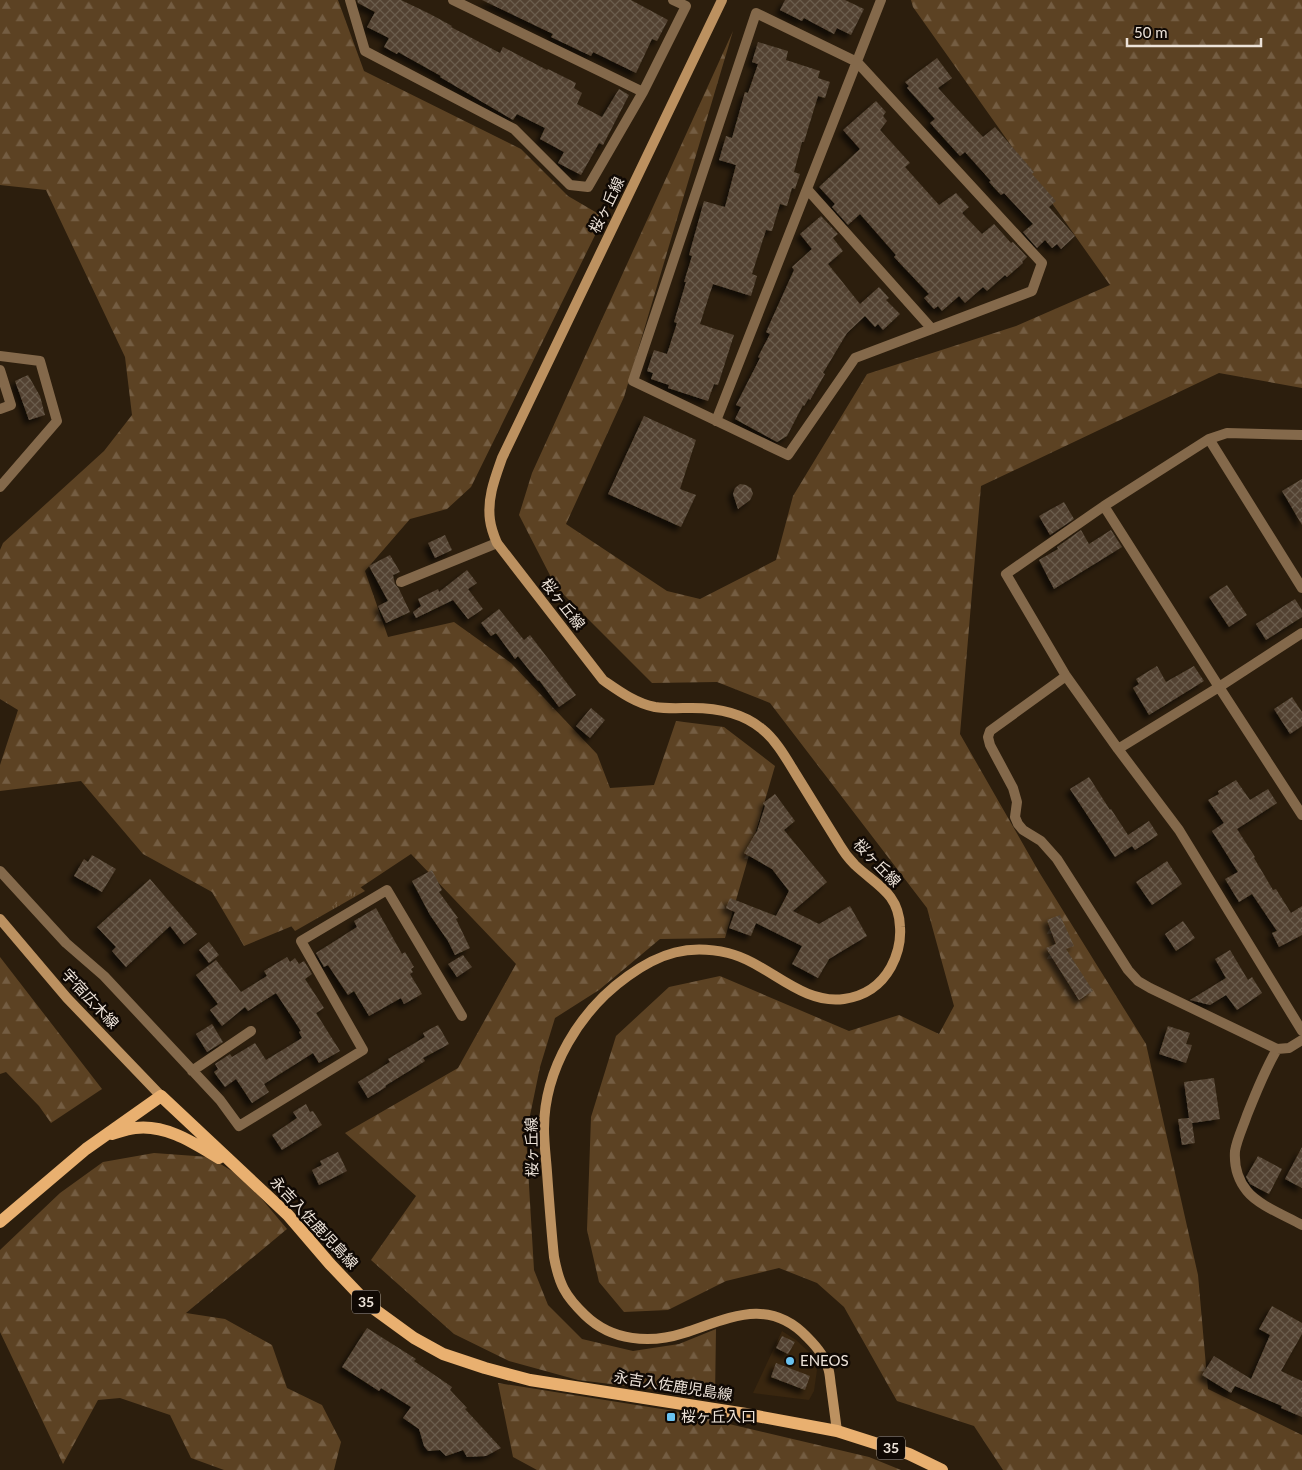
<svg xmlns="http://www.w3.org/2000/svg" width="1302" height="1470" font-family="Lato,'Noto Sans JP',sans-serif">
	<style>
		.built { fill: #39260f }
		.grass { fill: url(#grass-tufts) }
		.forest { fill: url(#forest-firs) }
		.building { fill: url(#building-cross-hatch); filter: url(#shadow) }
		.lines { fill: none; stroke-linecap: round; stroke-linejoin: round }
		.street { stroke: #84694b; stroke-width: 10 }
		.secondary { stroke: #bc9160; stroke-width: 10 }
		.primary { stroke: #e9b070; stroke-width: 12 }
		.poi-dot { fill: #6ac3f1; stroke: #100904; stroke-width: 2 }
		.labels { text-anchor: middle; stroke-width: 5; stroke-linejoin: round; paint-order: stroke }
		.shield { fill: #100904; stroke: #aaa198; stroke-width: 1 }
		.shield-label { font-size: 14px; font-weight: bold; fill: #ece2d8 }
		.street-label { font-size: 15px; fill: #ece2d8; stroke: #100904 }
		.poi-label { font-size: 15px; fill: #ece2d8; stroke: #100904; text-anchor: start }
	</style>
	<defs>
		<pattern id="grass-tufts" width="24" height="20" patternUnits="userSpaceOnUse" patternTransform="scale(1.25)"><rect width="24" height="20" fill="#5c4223"/><path d="M3 7l-1-3M5 7V3M7 7l1-3M15 17l-1-3M17 17v-4M19 17l1-3" fill="none" stroke="#745d42"/></pattern>
		<pattern id="forest-firs" width="22" height="20" patternUnits="userSpaceOnUse" patternTransform="scale(1.25)"><rect width="22" height="20" fill="#5c4223"/><path d="M5 1l3.5 6h-7zM16 11l3.5 6h-7z" fill="#745d42"/></pattern>
		<pattern id="building-cross-hatch" width="8" height="8" patternUnits="userSpaceOnUse" patternTransform="scale(1.25)"><rect width="8" height="8" fill="#524230"/><path d="M0 0l8 8M0 8l8-8" fill="none" stroke="#6b5d4d"/></pattern>
		<filter id="shadow"><feDropShadow dx="-4.5" dy="4.5" stdDeviation="2.5" flood-color="#0009"/></filter>
	</defs>
	<rect width="100%" height="100%" fill="#2c1e0d"/>
	<path class="built" d="M782,1331L796,1340L809,1352L817,1370L814,1391L809,1400L753,1393Z"/>
	<path class="grass" d="M350,878L365,891L295,931L282,914Z"/>
	<path class="forest" d="M0,0H338L364,71L521,149L568,196L604,217L471,487L447,509L410,519L365,571L388,637L454,622L511,663L597,754L610,788L654,785L676,721L724,727L775,766L725,938L660,939L599,990L555,1018L540,1067L526,1135L534,1270L548,1305L582,1339L633,1351L679,1344L716,1329L715,1397L578,1380L509,1361L454,1334L371,1260L416,1196L345,1133L458,1068L516,964L411,854L319,915L244,946L212,892L143,854L81,781L0,791V765L18,710L0,699V550L3,543L104,451L132,415L125,357L46,190L0,185Z
		M911,0H1302V388L1219,373L981,486L960,734L1039,872L1146,1044L1198,1275L1208,1389L1302,1435V1470H1003L974,1426L897,1401L844,1307L817,1283L779,1268L726,1281L668,1310L624,1312L599,1282L587,1230L591,1117L616,1036L669,987L720,976L849,1031L899,1015L939,1034L954,1006L927,908L770,703L717,682L652,683L556,587L519,515L532,473L733,31L624,397L566,524L667,591L700,599L776,560L793,496L867,374L1016,326L1110,285L913,7Z
		M0,957L102,1089L51,1123L39,1106L6,1072L0,1074Z
		M154,1153L209,1157L245,1179L287,1229L186,1313L225,1319L272,1345L287,1388L322,1405L341,1442L334,1470H224L191,1458L170,1415L120,1398L98,1400L63,1464L0,1332V1250L60,1193L103,1162Z
		M498,1383L674,1411L869,1457L901,1470H537L513,1457Z"/>
	<path class="building" d="M357,0H401L430,14L452,26L451,27L500,53L503,47L547,70L548,69L576,83L574,88L582,93L577,104L602,117L619,89L629,95L603,145L599,143L581,175L558,163L564,152L540,139L545,128L517,114L513,120L440,77L441,76L398,52L397,54L384,47L389,38L367,27L375,12L358,3Z
		M482,0H631L668,20L657,41L652,39L636,73L593,52L591,56L551,37L553,34Z
		M785,0H845L864,9L851,35L837,28L834,34L804,18L802,21L780,10Z
		M758,42L788,51L786,60L820,71L818,78L830,82L825,98L818,96L804,142H802L794,172L800,174L795,189L792,188L787,206L780,204L772,231L766,230L752,274L757,276L751,296L713,284L711,290L700,324L734,335L718,385L714,384L708,401L668,388L669,385L651,379L653,373L647,371L654,350L667,354L677,323L674,322L686,282H684L692,256L689,255L704,201L725,207L736,165L719,160L726,136L732,138L745,92L748,93L758,64L752,62Z
		M937,58L952,78L938,88L983,137L995,127L1034,172L1032,174L1056,201L1049,207L1075,236L1061,249L1057,244L1052,248L1045,240L1037,248L1023,232L1033,224L1004,193L1001,195L989,182L991,181L965,152L960,156L930,123L935,119L907,88L909,86L905,82Z
		M876,101L886,112L883,116L887,121L880,130L910,163L905,167L939,205L956,193L969,207L962,213L982,234L994,224L1011,243L1013,242L1027,257L1022,262L1023,263L1007,277L1005,275L987,291L983,287L965,303L959,296L942,311L938,306L934,309L924,298L929,294L894,257L896,255L860,214L848,225L832,207L835,204L819,187L860,149L843,130Z
		M821,216L838,234L833,238L843,251L828,264L860,304L879,287L889,298L886,300L900,314L883,330L878,324L875,327L865,316L847,333L823,373L825,374L810,400L809,398L804,406L803,405L787,436L777,442L735,419L741,407L736,405L760,358L758,357L770,334L766,332L794,270L792,267L812,249L800,234Z
		M28,375L40,396L45,415L29,420L15,381Z
		M644,416L696,440L680,489L696,495L681,527L608,494Z
		M1302,479V525L1282,491Z
		M740,484L746,485L751,488L753,494L750,500L738,509L733,494L735,488Z
		M1064,502L1074,519L1050,535L1039,516Z
		M1081,530L1089,544L1111,530L1122,547L1054,589L1039,560L1058,549L1057,547Z
		M445,535L452,550L435,558L428,543Z
		M390,555L400,572L393,575L395,584L399,589L410,612L386,623L378,606L388,601L369,566Z
		M467,570L477,583L468,589L483,609L468,619L453,600L416,618L413,612L421,606L418,599L438,589L439,592Z
		M1227,585L1247,615L1229,627L1209,597Z
		M1295,599L1302,610V617L1266,640L1256,624Z
		M499,609L524,640L530,635L576,695L559,707L539,680L538,681L518,656L515,659L496,633L491,636L481,623Z
		M1157,666L1166,682L1194,666L1204,681L1149,715L1133,688L1139,684L1136,679Z
		M1292,697L1302,712V726L1290,734L1274,709Z
		M591,708L605,720L590,738L576,726Z
		M1089,777L1110,810L1111,809L1128,835L1149,821L1158,835L1135,850L1132,846L1115,857L1070,789Z
		M1236,780L1250,800L1268,789L1277,803L1237,829L1255,857L1254,858L1273,890L1276,889L1291,913L1302,906V935L1279,947L1272,933L1277,931L1252,894L1239,902L1225,879L1238,872L1212,831L1224,823L1208,800L1219,794L1218,791Z
		M775,794L795,821L784,830L827,882L793,911L819,924L850,906L867,936L829,959L818,978L792,964L802,946L770,930L769,931L770,930L756,923L751,936L729,928L735,912L726,908L730,898L776,916L789,891L772,869L744,853L757,831L765,806L763,803Z
		M92,855L116,869L102,892L74,876L84,859L88,862Z
		M1167,861L1182,884L1152,905L1136,882Z
		M432,870L442,890L439,892L458,918L456,919L470,948L455,955L448,941L430,915L412,881Z
		M150,879L197,934L184,944L170,926L126,967L112,951L116,947L97,927Z
		M376,908L402,954L405,952L414,967L411,969L413,972L410,974L422,994L404,1004L401,998L369,1016L354,991L348,995L328,965L324,967L316,953L357,927L354,921Z
		M1060,915L1074,946L1066,949L1093,991L1079,1000L1046,948L1056,944L1047,920Z
		M1183,921L1195,938L1176,951L1165,934Z
		M209,942L219,955L209,963L199,950Z
		M1230,950L1248,980L1252,977L1262,993L1237,1010L1226,995L1210,1005L1190,1000L1226,978L1215,959Z
		M463,955L472,967L457,977L448,964Z
		M287,957L290,962L295,958L299,964L304,961L312,974L305,979L324,1008L316,1013L340,1051L319,1063L313,1053L264,1084L269,1092L252,1103L236,1079L225,1087L214,1072L218,1069L215,1064L230,1054L232,1057L255,1043L266,1060L302,1038L299,1032L301,1031L276,993L248,1011L245,1007L222,1026L210,1010L218,1004L196,975L216,960L241,992L267,976L264,971Z
		M212,1024L223,1042L207,1052L196,1034Z
		M438,1025L449,1044L423,1058L425,1061L385,1086L386,1087L368,1098L358,1082L390,1062L388,1059L425,1037L423,1033Z
		M1168,1026L1190,1033L1186,1044L1192,1045L1186,1063L1159,1054Z
		M1214,1078L1220,1119L1192,1123L1195,1143L1182,1145L1178,1119L1189,1118L1184,1082Z
		M306,1104L310,1112L313,1111L322,1125L282,1150L272,1135L297,1118L293,1112Z
		M1302,1147V1188L1285,1179Z
		M338,1152L347,1171L319,1185L312,1170L322,1165L320,1161Z
		M1258,1156L1282,1169L1269,1194L1250,1184L1246,1177Z
		M1272,1306L1302,1323V1334L1281,1371L1302,1381V1417L1281,1408L1282,1406L1235,1386L1231,1393L1202,1375L1214,1356L1251,1379L1270,1335L1259,1329Z
		M367,1328L416,1359L414,1361L452,1387L450,1390L467,1408L465,1409L501,1448L486,1456L467,1457L463,1450L446,1456L440,1450L428,1451L424,1446L419,1429L403,1418L411,1407L381,1388L379,1391L342,1367Z
		M782,1336L795,1342L788,1354L776,1348Z
		M776,1363L810,1376L805,1390L771,1377Z"/>
	<g class="lines">
		<path class="street" d="M350,0L365,51L514,129L570,185L588,187L643,92L686,6L673,0
			M453,0L643,92
			M756,13L857,62L1042,263L1032,291L855,358L788,455L633,381Z
			M807,189L932,329
			M0,356L40,361L57,421L0,487
			M0,370L11,405L0,409
			M716,421L881,0
			M1209,439L1302,588
			M1104,506L1219,687L1302,815
			M401,582L497,543
			M1066,676L1006,574L1104,506L1209,439L1227,433L1302,435
			M1118,749L1219,687L1302,633
			M0,871L66,943L104,976L220,1100L239,1126L363,1050L301,941L387,890L462,1016
			M1302,1040L1289,1048L1277,1049C1265,1070 1256,1092 1247,1115C1243,1127 1237,1139 1235,1151C1234,1166 1238,1180 1247,1191C1258,1205 1286,1216 1302,1225
			M1277,1049L1150,988L1138,981L1128,970L1057,859L1041,841L1023,830L1018,824L1015,817L1017,802L1013,788L990,745L988,737L990,731L1066,676L1118,749L1179,830L1302,1031
			M192,1071L251,1031"/>
		<path class="secondary" d="M722,0L502,458C495,478 487,498 490,520C491,528 494,536 497,543L603,680C619,691 635,703 655,707C667,709 680,708 692,708C716,708 743,713 762,729C777,741 787,760 797,776C811,799 825,821 839,844C843,851 849,859 855,865C876,885 899,893 900,927C901,941 898,954 891,967C881,985 865,996 844,999C800,1005 769,963 728,953C688,944 660,953 628,976C580,1010 544,1069 544,1129C544,1143 546,1158 547,1172C549,1200 551,1228 554,1257C559,1284 565,1296 585,1315C612,1341 650,1344 684,1333C728,1319 768,1296 807,1337C815,1345 825,1356 828,1368C830,1373 830,1380 831,1386C833,1401 835,1416 837,1431
			M0,919L67,998L161,1096"/>
		<path class="primary" d="M112,1134C119,1132 127,1129 135,1128C166,1124 194,1143 219,1158
			M0,1222L86,1149L161,1096L288,1215L330,1264L370,1306L414,1338L443,1354L485,1368L530,1380L746,1414L837,1431L909,1454L942,1470"/>
	</g>
	<g class="poi-dot">
		<circle cx="790" cy="1361" r="5"/>
		<rect x="666" y="1412" width="10" height="10" rx="2.5"/>
	</g>
	<g class="labels">
		<g class="shield">
			<rect x="352" y="1290.5" width="28" height="23" rx="4"/>
			<rect x="877" y="1436.5" width="28" height="23" rx="4"/>
		</g>
		<g class="shield-label">
			<text x="366" y="1307">35</text>
			<text x="891" y="1453">35</text>
		</g>
		<g class="street-label">
			<text transform="translate(607 205) rotate(-64)" y="5">桜ヶ丘線</text>
			<text transform="translate(563 604) rotate(52)" y="5">桜ヶ丘線</text>
			<text transform="translate(877 863) rotate(46)" y="5">桜ヶ丘線</text>
			<text transform="translate(90 999) rotate(47)" y="5">宇宿広木線</text>
			<text transform="translate(532 1147) rotate(-91)" y="5">桜ヶ丘線</text>
			<text transform="translate(314 1223) rotate(47)" y="5">永吉入佐鹿児島線</text>
			<text transform="translate(673 1386) rotate(9)" y="5">永吉入佐鹿児島線</text>
		</g>
		<g class="poi-label">
			<text x="800" y="1366">ENEOS</text>
			<text x="681" y="1422">桜ヶ丘入口</text>
		</g>
	</g>
	<path d="M1127 38v8h134v-8" fill="none" stroke="#ece2d8" stroke-width="2.5"/>
	<text x="1134" y="38" font-size="15" fill="#ece2d8" stroke="#100904" stroke-width="4" paint-order="stroke">50 m</text>
</svg>
